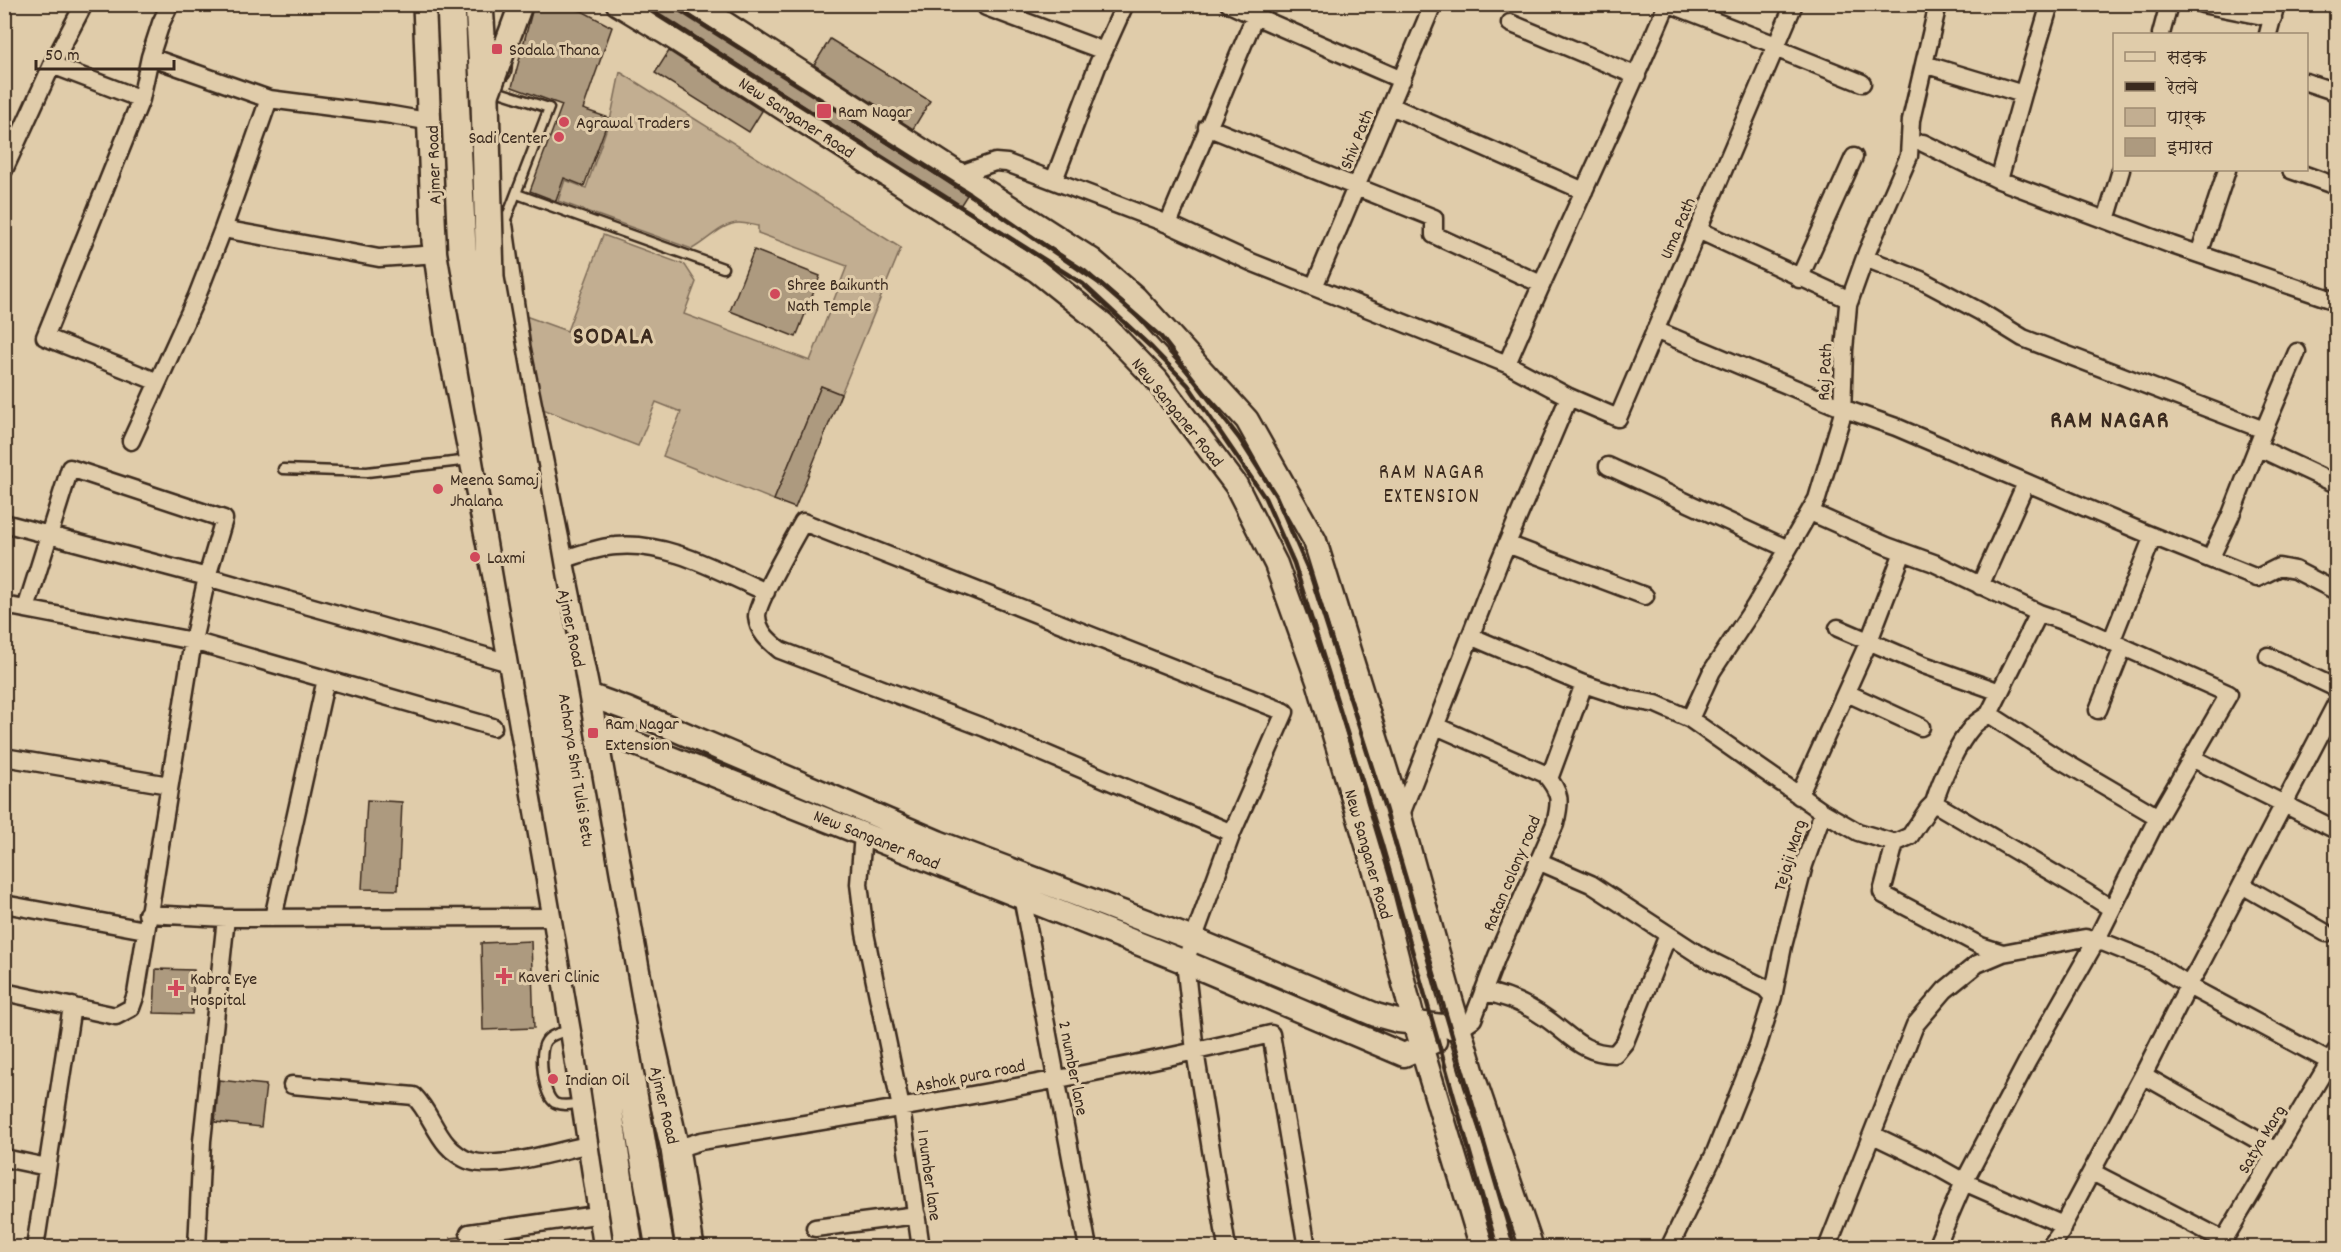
<svg xmlns="http://www.w3.org/2000/svg" width="2341" height="1252" font-family="Dekko,'Playpen Sans Deva',sans-serif">
	<style>
		.green { fill: #c2ae91; stroke: #7e6c58; stroke-width: 1.5 }
		.building { fill: #ad9a7f; stroke: #3b2a1e; stroke-width: 1.5 }
		.lines { fill: none; stroke-linecap: round; stroke-linejoin: round }
		.service-casing { stroke: #3b2a1e; stroke-width: 13 }
		.minor-casing { stroke: #3b2a1e; stroke-width: 21 }
		.secondary-casing { stroke: #3b2a1e; stroke-width: 27 }
		.trunk-casing { stroke: #3b2a1e; stroke-width: 32 }
		.service { stroke: #e0ccaa; stroke-width: 8 }
		.minor { stroke: #e0ccaa; stroke-width: 16 }
		.secondary { stroke: #e0ccaa; stroke-width: 22 }
		.trunk { stroke: #e0ccaa; stroke-width: 27 }
		.rail { stroke: #3b2a1e; stroke-width: 4.5 }
		.secondary-bridge-casing { stroke: #3b2a1e; stroke-width: 27; stroke-linecap: butt }
		.trunk-bridge-casing { stroke: #3b2a1e; stroke-width: 32; stroke-linecap: butt }
		.secondary-bridge { stroke: #e0ccaa; stroke-width: 22 }
		.trunk-bridge { stroke: #e0ccaa; stroke-width: 27 }
		.poi-dot { fill: #d1495b; stroke: #e0ccaa; stroke-width: 2 }
		.labels { text-anchor: middle; stroke-width: 6; stroke-linejoin: round; paint-order: stroke }
		.poi-label { font-size: 18px; fill: #3b2a1e; stroke: #e0ccaa; text-anchor: start }
		.street-label { font-size: 18px; fill: #3b2a1e; stroke: #e0ccaa }
		.quarter-label { font-size: 21px; letter-spacing: 1.5px; fill: #3b2a1e; stroke: #e0ccaa }
		.district-label { font-size: 24px; font-weight: bold; letter-spacing: 1.5px; fill: #3b2a1e; stroke: #e0ccaa }
	</style>
	<rect width="100%" height="100%" fill="#e0ccaa"/>
	<filter id="ink" filterUnits="userSpaceOnUse"><feTurbulence type="fractalNoise" baseFrequency=".0167" numOctaves="2"/><feDisplacementMap in="SourceGraphic" scale="12" xChannelSelector="R" yChannelSelector="G"/><feConvolveMatrix kernelMatrix="1 2 1 2 8 2 1 2 1" color-interpolation-filters="sRGB"/></filter>
	<g filter="url(#ink)">
		<path class="green" d="M620,72L901,248L841,394L821,386L774,500L663,456L681,412L656,402L638,446L535,406L517,313L567,331L603,235L685,265L696,282L684,314L810,361L847,266L758,233V226C752,225 745,223 739,223C722,223 706,242 692,249L558,201L565,180L586,188L611,116Z"/>
		<path class="building" d="M534,4H553L582,11L612,27L583,109L609,118L584,186L564,178L556,201L530,191L562,105L512,87Z
			M645,4H682L688,15L967,195L960,206Z
			M830,39L930,101L913,129L814,65Z
			M669,51L762,111L749,132L655,73Z
			M754,250L820,276L796,337L730,311Z
			M821,386L841,394L795,508L774,500Z
			M367,800L402,802L398,890L362,889Z
			M531,941L534,1028L483,1030L481,943Z
			M156,969L194,970L192,1014L154,1013Z
			M219,1080L266,1085L261,1127L215,1122Z
			M521,1236L522,1248H452L451,1238L460,1237L465,1242L470,1243Z"/>
		<g class="lines">
			<defs>
				<path id="service" d="M496,91L549,108L503,227
					M517,194L723,268
					M283,469L367,472L470,460
					M571,1030C563,1032 551,1034 546,1041C538,1052 543,1096 555,1103C563,1107 574,1104 583,1103"/>
				<path id="minor" d="M1670,4L1776,45
					M2202,4L2273,18
					M986,7L1104,51
					M1255,16L1402,80
					M1510,23L1637,76
					M2161,34L2169,4
					M2268,34L2276,4
					M1775,48L1862,83
					M150,57L161,23L170,4
					M1924,64L2023,94L2050,4
					M52,65L141,99L150,57L269,99L223,229L197,296L158,382L45,337L141,99
					M2306,82L2336,92
					M2023,94L1999,180L2172,245L2336,301
					M269,99L386,114L432,122
					M1391,106L1584,191
					M1207,127L1434,218V235L1541,284
					M1923,143L1999,180
					M4,170L52,65L84,4
					M2291,170L2336,186
					M960,174L995,162L1007,163L1168,224L1251,262L1507,364L1569,397L1618,418L1794,4
					M1054,180L1098,64L1125,4
					M2106,220L2121,170
					M1168,224L1255,16L1229,4
					M223,229L379,258L438,254
					M1698,230L1850,300
					M2199,254L2227,170
					M1865,258L1921,280L1981,312L2023,338L2264,430L2230,517L2210,559
					M1799,279L1854,157
					M1314,287L1433,4
					M1655,330L1842,408L1896,427L2145,533L2257,578L2279,567L2295,570L2336,591
					M1507,364C1558,243 1616,125 1667,4
					M2264,430L2297,352
					M131,441L158,382
					M2257,447L2336,484
					M1608,466L1788,549
					M1810,512L1887,546L1934,563L2039,613L1989,714L2054,756L2158,817
					M4,523L207,577L513,664
					M1507,544L1645,596
					M558,561C576,556 597,547 616,546C668,541 720,572 766,592
					M1980,586L2026,483
					M4,605L193,641L493,727
					M2039,613L2074,625L2229,694L2192,758
					M1838,628L1924,665L2000,692
					M1470,636L1581,683L1629,699L1656,704L1690,719L1823,812L1804,865L1783,946L1773,997L1758,1045L1714,1155L1669,1248
					M2111,642L2153,536
					M2268,656L2336,688
					M1847,693L1921,727
					M2098,710L2123,647
					M1690,719L1712,671L1755,606L1817,499L1842,416L1844,350L1848,305L1867,252L1909,156L1911,120L1938,4
					M1436,726L1545,774C1561,793 1561,800 1555,824L1497,956L1473,1019L1460,1028
					M4,757L169,785
					M1549,779L1584,684
					M1799,796L1869,641L1903,552
					M1934,803C1941,780 1957,744 1973,726C1977,721 1984,718 1989,714
					M1823,812L1858,832L1895,843L1910,836L1928,809L1934,803L2087,893L2112,909
					M1400,817L1500,560L1569,397
					M863,834L859,884L865,933L901,1108L921,1248
					M1895,843L1882,892L1884,895L1981,946L2003,953
					M1538,861L1591,884L1701,956L1765,988L1773,997
					M2242,885L2326,933
					M1022,896L1088,1248
					M4,904L145,930
					M147,914L226,918L557,917
					M273,918L326,679
					M4,992L116,1016L131,1008L136,994L193,641L207,577L224,519L70,468L26,609
					M1483,992C1507,995 1527,1005 1547,1019C1571,1036 1583,1054 1615,1054L1625,1042L1668,935
					M2143,1075L2277,1151
					M292,1085L414,1096C428,1110 434,1130 447,1145C452,1151 463,1159 470,1161C500,1170 560,1150 592,1144
					M1873,1135L1923,1159L1964,1182L2063,1225
					M675,1149L701,1141C892,1110 1083,1078 1271,1034L1307,1248
					M4,1158L47,1167
					M2092,1172L2224,1240
					M815,1228L917,1215
					M469,1233L603,1214
					M1939,1240L1964,1182L2027,1062L2096,941L2158,817L2192,758L2336,830
					M35,1248L72,1006
					M197,1248L202,1141L226,918
					M1227,1248L1195,1051L1185,962L1232,833L985,728L780,650C769,641 758,632 757,616C757,602 794,538 803,522L1285,712L1232,833
					M1827,1248L1915,1025L1945,990L1977,964L2003,953L2085,938L2105,943L2150,961L2194,989L2336,1065
					M2049,1248L2061,1232L2063,1225L2143,1075L2189,984L2198,969L2336,704
					M2219,1248L2336,1051"/>
				<path id="secondary" d="M618,4L664,32L1037,271L1102,323L1156,379L1236,485L1276,564L1318,681L1378,882L1414,1023L1482,1248
					M695,4L1092,260L1135,297L1247,420L1315,541L1397,806L1451,1000L1476,1084L1532,1248
					M571,694H586L627,709L938,842L1193,939L1376,1015L1398,1021L1460,1028
					M576,734L593,733L613,735L1185,962L1404,1055L1435,1041"/>
				<path id="trunk" d="M427,4L436,241L450,339L502,602L557,917L608,1248
					M497,69L499,4
					M499,228L516,348L586,694L639,991L675,1149L690,1248"/>
			</defs>
			<use href="#service" class="service-casing"/>
			<use href="#minor" class="minor-casing"/>
			<use href="#secondary" class="secondary-casing"/>
			<use href="#trunk" class="trunk-casing"/>
			<use href="#service" class="service"/>
			<use href="#minor" class="minor"/>
			<use href="#secondary" class="secondary"/>
			<use href="#trunk" class="trunk"/>
			<path class="rail" d="M640,4L1083,284L1152,348L1188,385L1265,498L1294,563L1382,845L1497,1248
				M670,4L970,194L1099,283L1161,337L1239,438L1276,496L1311,576L1385,808L1515,1248"/>
			<defs>
				<path id="secondary-bridge" d="M486,99L521,4"/>
				<path id="trunk-bridge" d="M451,4L462,250L599,1047L629,1248
					M479,4L485,100L490,278L660,1248"/>
			</defs>
			<use href="#secondary-bridge" class="secondary-bridge-casing"/>
			<use href="#trunk-bridge" class="trunk-bridge-casing"/>
			<use href="#secondary-bridge" class="secondary-bridge"/>
			<use href="#trunk-bridge" class="trunk-bridge"/>
		</g>
	</g>
	<g class="poi-dot">
		<rect x="491" y="43" width="12" height="12" rx="3"/>
		<rect x="816" y="103" width="16" height="16" rx="3"/>
		<circle cx="564" cy="122" r="6"/>
		<circle cx="559" cy="137" r="6"/>
		<circle cx="775" cy="294" r="6"/>
		<circle cx="438" cy="489" r="6"/>
		<circle cx="475" cy="557" r="6"/>
		<rect x="587" y="727" width="12" height="12" rx="3"/>
		<path d="M501 967h6v6h6v6h-6v6h-6v-6h-6v-6h6z"/>
		<path d="M173 979h6v6h6v6h-6v6h-6v-6h-6v-6h6z"/>
		<circle cx="553" cy="1079" r="6"/>
	</g>
	<g class="labels">
		<g class="poi-label">
			<text x="509" y="55">Sodala Thana</text>
			<text x="838" y="117">Ram Nagar</text>
			<text x="576" y="128">Agrawal Traders</text>
			<text x="547" y="143" text-anchor="end">Sadi Center</text>
			<text x="787" y="290">Shree Baikunth<tspan x="787" dy="21">Nath Temple</tspan></text>
			<text x="450" y="485">Meena Samaj<tspan x="450" dy="21">Jhalana</tspan></text>
			<text x="487" y="563">Laxmi</text>
			<text x="605" y="729">Ram Nagar<tspan x="605" dy="21">Extension</tspan></text>
			<text x="518" y="982">Kaveri Clinic</text>
			<text x="190" y="984">Kabra Eye<tspan x="190" dy="21">Hospital</tspan></text>
			<text x="565" y="1085">Indian Oil</text>
		</g>
		<g class="street-label">
			<text transform="translate(797 117) rotate(33)" y="6">New Sanganer Road</text>
			<text transform="translate(1356 139) rotate(-68)" y="6">Shiv Path</text>
			<text transform="translate(433 165) rotate(-92)" y="6">Ajmer Road</text>
			<text transform="translate(1677 228) rotate(-67)" y="6">Uma Path</text>
			<text transform="translate(1824 372) rotate(-87)" y="6">Raj Path</text>
			<text transform="translate(1178 412) rotate(51)" y="6">New Sanganer Road</text>
			<text transform="translate(572 628) rotate(78)" y="6">Ajmer Road</text>
			<text transform="translate(577 770) rotate(81)" y="6">Acharya Shri Tulsi Setu</text>
			<text transform="translate(877 839) rotate(22)" y="6">New Sanganer Road</text>
			<text transform="translate(1369 854) rotate(74)" y="6">New Sanganer Road</text>
			<text transform="translate(1789 855) rotate(-73)" y="6">Tejaji Marg</text>
			<text transform="translate(1511 873) rotate(-67)" y="6">Ratan colony road</text>
			<text transform="translate(1074 1068) rotate(79)" y="6">2 number lane</text>
			<text transform="translate(970 1075) rotate(-11)" y="6">Ashok pura road</text>
			<text transform="translate(665 1105) rotate(77)" y="6">Ajmer Road</text>
			<text transform="translate(2261 1139) rotate(-59)" y="6">Satya Marg</text>
			<text transform="translate(930 1175) rotate(82)" y="6">1 number lane</text>
		</g>
		<g class="quarter-label">
			<text x="1432" y="478">RAM NAGAR<tspan x="1432" dy="24">EXTENSION</tspan></text>
		</g>
		<g class="district-label">
			<text x="614" y="343">SODALA</text>
			<text x="2110" y="427">RAM NAGAR</text>
		</g>
	</g>
	<rect width="2341" height="1252" fill="none" stroke="#e0ccaa" stroke-width="24"/>
	<rect x="12" y="12" width="2317" height="1228" fill="none" stroke="#3b2a1e" stroke-width="2" filter="url(#ink)"/>
	<rect x="2113" y="33" width="195" height="138" fill="#e0ccaa" stroke="#9e8b72" stroke-width="1.5"/>
	<rect x="2125" y="52" width="30" height="9" fill="#e0ccaa" stroke="#9e8b72" stroke-width="1.5"/>
	<text x="2167" y="63" font-size="18" fill="#3b2a1e">सड़क</text>
	<rect x="2125" y="82" width="30" height="9" fill="#3b2a1e" stroke="#9e8b72" stroke-width="1.5"/>
	<text x="2167" y="93" font-size="18" fill="#3b2a1e">रेलवे</text>
	<rect x="2125" y="108" width="30" height="18" fill="#c2ae91" stroke="#9e8b72" stroke-width="1.5"/>
	<text x="2167" y="123" font-size="18" fill="#3b2a1e">पार्क</text>
	<rect x="2125" y="138" width="30" height="18" fill="#ad9a7f" stroke="#9e8b72" stroke-width="1.5"/>
	<text x="2167" y="153" font-size="18" fill="#3b2a1e">इमारत</text>
	<path d="M36 60v9h138v-9" fill="none" stroke="#3b2a1e" stroke-width="3"/>
	<text x="45" y="60" font-size="18" fill="#3b2a1e" stroke="#e0ccaa" stroke-width="4.5" paint-order="stroke">50 m</text>
</svg>
